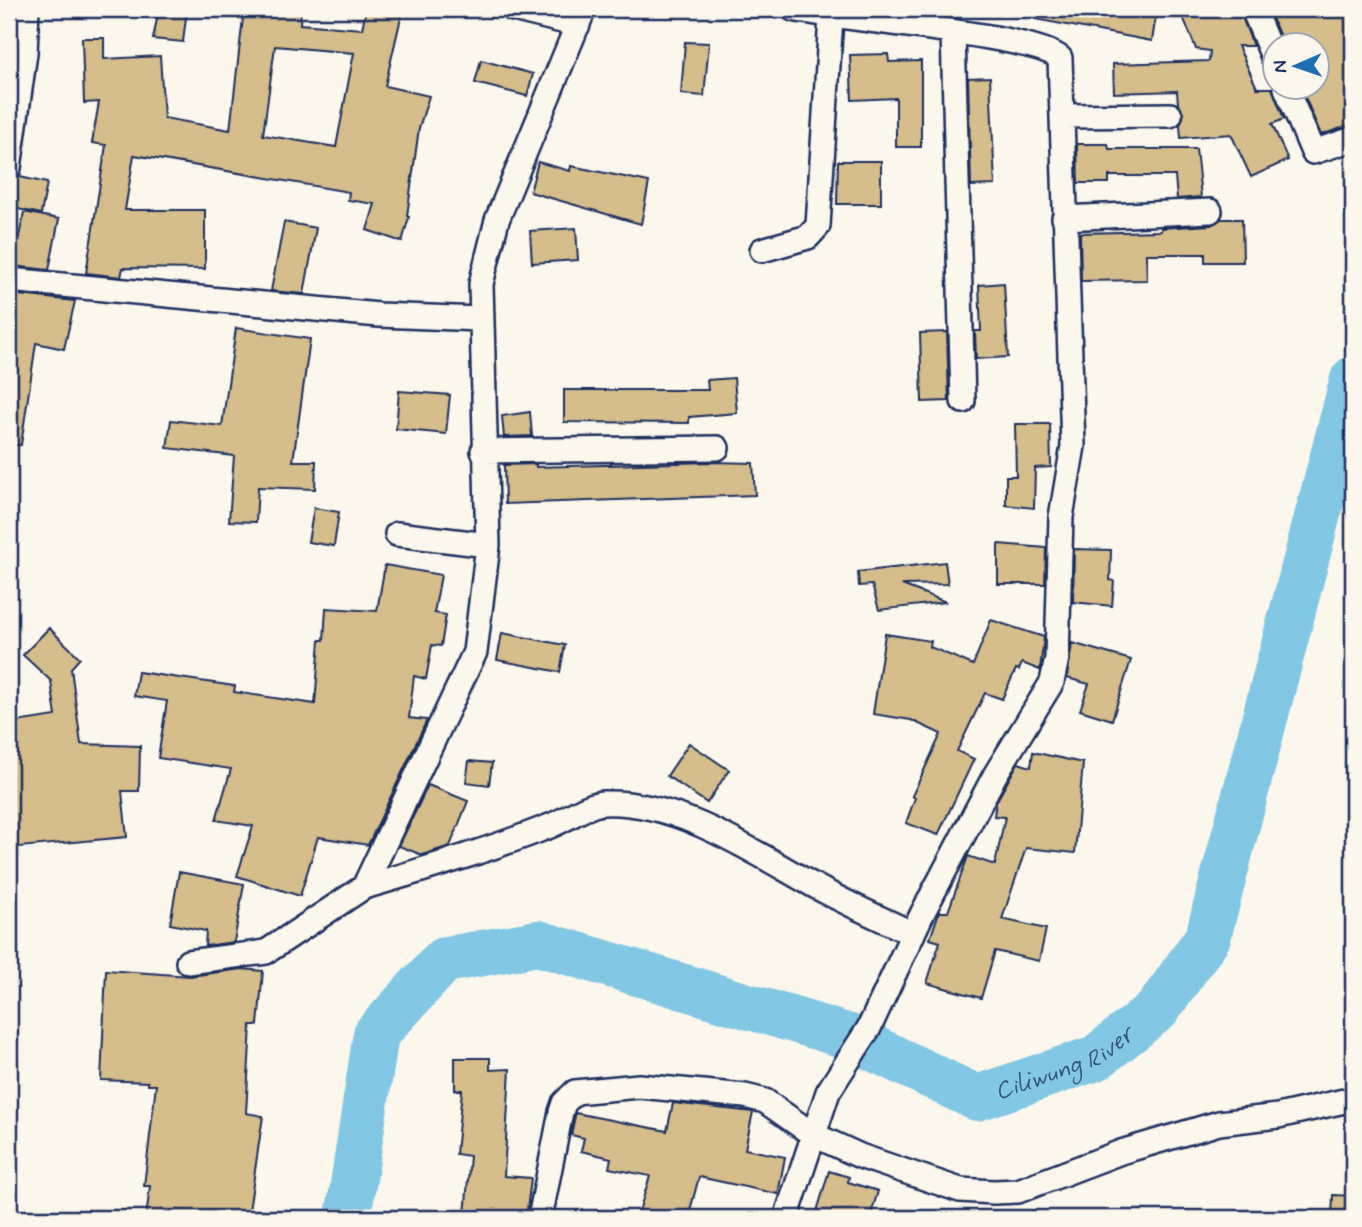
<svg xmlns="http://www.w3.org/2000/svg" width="1362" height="1227" font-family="Mynerve,sans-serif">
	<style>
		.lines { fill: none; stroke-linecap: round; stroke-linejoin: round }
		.river { stroke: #82c7e3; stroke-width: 46 }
		.building { fill: #d5bd8c; stroke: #1b2f5e; stroke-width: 2; fill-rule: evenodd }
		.minor-casing { stroke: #1b2f5e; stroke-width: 28 }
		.minor { stroke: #fbf7ec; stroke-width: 23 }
		.labels { text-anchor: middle; stroke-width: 5; stroke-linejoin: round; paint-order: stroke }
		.water-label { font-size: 24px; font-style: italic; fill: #35557f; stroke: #fbf7ec }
	</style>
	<rect width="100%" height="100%" fill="#fbf7ec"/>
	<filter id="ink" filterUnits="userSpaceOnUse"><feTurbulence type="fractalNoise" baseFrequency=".0143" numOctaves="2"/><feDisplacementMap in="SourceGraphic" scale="14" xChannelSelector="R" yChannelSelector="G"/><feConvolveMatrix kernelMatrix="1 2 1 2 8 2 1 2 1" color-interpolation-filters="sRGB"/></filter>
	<g filter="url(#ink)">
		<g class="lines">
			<path class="river" id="s1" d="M348,1218L376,1034L444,960L538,943L850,1037L977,1098L1096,1058L1157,1010L1208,937L1353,379"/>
		</g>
		<path class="building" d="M159,9H187L183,42L153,39Z
			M244,9H301L300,24L362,29L366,9H403L385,86L429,96L419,128L407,216L409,217L402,242L367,230L375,204L348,200L349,192L134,155L125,210H205V269L123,268L121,277L86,273L106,145L92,143L99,102L84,103L82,38H104V59L160,56L164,118L230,130ZM275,46L354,53L336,147L263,135Z
			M1036,9H1157L1152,41L1035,19Z
			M1180,9H1239L1253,46H1238L1257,88H1272L1284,119L1272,124L1288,160L1251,177L1231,134L1181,138L1180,125L1184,114L1178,104L1177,91L1114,93L1113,64L1209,61L1210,51L1196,49Z
			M1268,9H1347L1353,23V124L1321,135L1301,88H1317V46H1284Z
			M685,42L709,43L704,96L681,94Z
			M888,54L889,62L921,61V147H896V98L852,100L850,55Z
			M481,60L533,74L527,96L475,83Z
			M990,77L995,185L971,186L968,78Z
			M1077,144H1108L1109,149H1196L1201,197L1177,199L1175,176H1109V183H1078Z
			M838,161H881V204H837Z
			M538,162L570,171L571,166L649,182L641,224L530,192Z
			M20,177L47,183L41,214L9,207L13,181Z
			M24,212L59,219L49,270L13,266Z
			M1221,219H1242L1243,262H1205V254H1146L1147,280L1081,281L1080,233L1161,231V228L1211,225Z
			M284,222L316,228L304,294L271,291Z
			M576,228L578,260L532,263L530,231Z
			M1004,283L1008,357L976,359L975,331H981L979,285Z
			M9,294L75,301L64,349L36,343L21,445H9Z
			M236,328L310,339L293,461H316L315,489L258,487L256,522L229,521L234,456L167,448L171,420L222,426Z
			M947,332L949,401L922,402L920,333Z
			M734,378L737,413L689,417V423L564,422V390H708L707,380Z
			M399,391L450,395L446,434L396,429Z
			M530,412L532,436L504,437L502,416Z
			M1015,424H1050L1051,467L1035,468L1034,508L1006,505V476H1016Z
			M712,462L753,463L755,495L505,504L504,465L536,464V467Z
			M314,508L339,512L334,546L308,542Z
			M998,544L1046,548L1045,584H998Z
			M1074,549L1111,550L1110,580L1114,581L1112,606L1073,602Z
			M945,562L948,584L902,585L946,602L879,610L872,585L859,586L858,572Z
			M385,565L441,575L434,613L446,615L441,646L432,645L426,679L414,676L409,718L427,720L368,845L318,837L300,896L237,876L253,826L216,820L231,769L158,758L167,701L134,696L138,672L235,686L234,692L315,704L320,640H324L326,608L377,611Z
			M991,620L1044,637L1040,670L1022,663L1019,670L1016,669L1002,699L985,693L957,751L974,759L938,835L906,823L915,798L912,796L941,734L911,720L873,714L885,634L931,641L930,647L973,665Z
			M49,628L80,658L71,668L81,744L140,746L139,791H122L127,837L9,848V803L12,802L9,723L56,716L51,681L23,655Z
			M502,633L565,645L560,672L497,660Z
			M1072,643L1131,660L1112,720L1080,710L1089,684L1067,678Z
			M689,743L729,770L707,803L667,776Z
			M1033,752L1083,763L1075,853L1026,848L1002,919L1046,929L1039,961L995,951L981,998L927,983L940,942L930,939L939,912H948L968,856L995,865L1005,817L994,816L996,802L1018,763L1031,767Z
			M469,761L492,763L489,785L466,782Z
			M428,785L468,801L450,846L422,855L399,846Z
			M179,872L244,884L234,942L205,946L206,931L170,924Z
			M242,969L263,971L258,1025H251L246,1113L263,1116L248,1218H146L150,1186H144L156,1085H148V1082L101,1080L106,970L190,976Z
			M455,1058H490V1070L510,1069L504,1176L531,1178L526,1218L465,1215L470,1156L456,1154L462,1090H455Z
			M673,1103L753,1112L745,1149L785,1157L778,1194L699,1177L688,1218H637L650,1176L609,1168L611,1158L581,1151L584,1138L571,1135L575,1116V1113L667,1131Z
			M829,1171L849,1177L848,1182L878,1191L870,1218H815Z
			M1333,1195L1353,1196V1218H1332Z"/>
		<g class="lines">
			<defs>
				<path id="minor" d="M513,9L578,25
					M1253,9L1274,59
					M953,32L963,401
					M1286,88L1313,152L1353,139
					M1063,116L1170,115
					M9,168L25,53L27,9
					M1064,218L1210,211
					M762,250L808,237L818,226L831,17
					M9,280L379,315L480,319
					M483,451L717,448
					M397,534L488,545
					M364,887C427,869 489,850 550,826C566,820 587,804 603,803C677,800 752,851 813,885C845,903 880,918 913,934
					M188,962L266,952L364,887L475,652L488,545L481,284L497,220L584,9
					M540,1218L561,1112L564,1103L575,1092L639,1086L745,1096L765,1101L812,1134L860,1156L960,1190L994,1192L1018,1191L1121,1152L1219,1123L1278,1116L1353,1099
					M786,1218L828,1092L869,1028L922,914L995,775L1052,682L1057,658L1061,517L1073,446L1060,58C1035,35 840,19 793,9"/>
			</defs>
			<use href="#minor" class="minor-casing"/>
			<use href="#minor" class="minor"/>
		</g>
	</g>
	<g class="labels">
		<g class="water-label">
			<text dy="8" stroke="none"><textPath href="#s1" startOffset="943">Ciliwung River</textPath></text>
		</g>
	</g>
	<rect width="1362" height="1227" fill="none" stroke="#fbf7ec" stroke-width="35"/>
	<rect x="18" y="18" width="1327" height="1192" fill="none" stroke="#1b2f5e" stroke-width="2.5" filter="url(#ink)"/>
	<g transform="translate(1296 66) rotate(268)"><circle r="33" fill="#fbf7ec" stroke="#a1a7b3" stroke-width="2"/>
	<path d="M0-5L12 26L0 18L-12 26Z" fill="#1f6fb2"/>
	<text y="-10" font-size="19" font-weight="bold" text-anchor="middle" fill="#1b2f5e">N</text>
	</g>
</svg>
